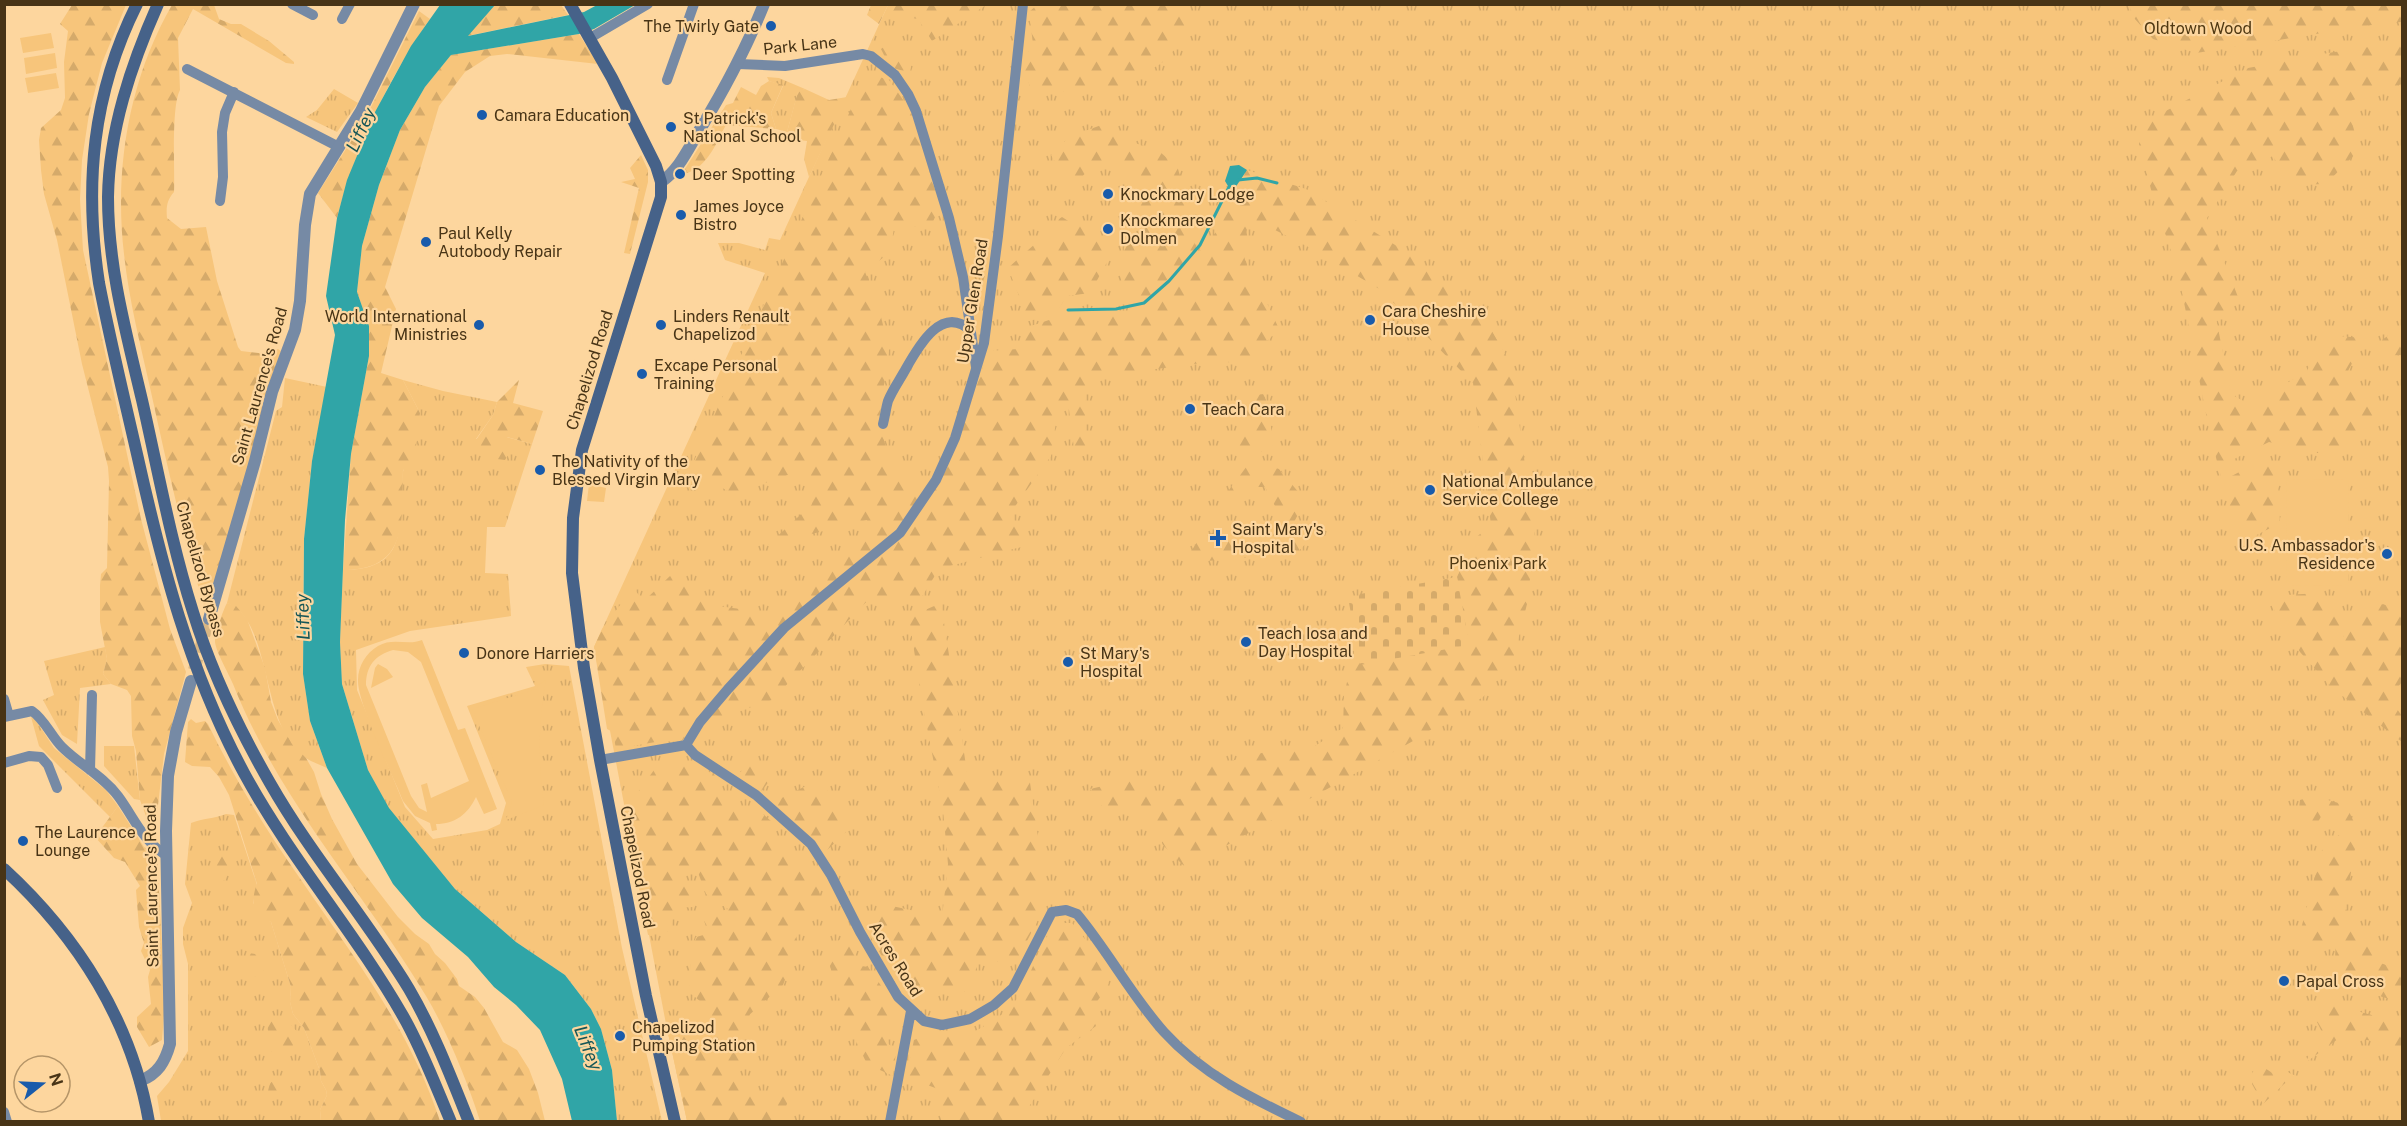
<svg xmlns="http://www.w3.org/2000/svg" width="2407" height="1126" font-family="'Public Sans',sans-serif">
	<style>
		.grass { fill: url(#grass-tufts) }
		.forest { fill: url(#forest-firs) }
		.cemetery { fill: url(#cemetery-stones) }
		.garden { fill: #f7c57b; fill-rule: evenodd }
		.water { fill: #30a5a7 }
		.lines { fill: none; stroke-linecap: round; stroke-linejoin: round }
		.stream { stroke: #30a5a7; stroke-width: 3 }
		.tertiary-tunnel { stroke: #d9b683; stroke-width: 12; stroke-dasharray: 12 6; stroke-linecap: butt }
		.minor { stroke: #768aa5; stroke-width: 10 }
		.tertiary { stroke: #768aa5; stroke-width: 12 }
		.secondary { stroke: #466289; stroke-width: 12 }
		.poi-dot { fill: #195bab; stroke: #fdd69e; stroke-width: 2 }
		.labels { text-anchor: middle; stroke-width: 4.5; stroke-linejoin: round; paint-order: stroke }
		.poi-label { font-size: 16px; fill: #483416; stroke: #fdd69e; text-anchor: start }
		.park-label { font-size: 16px; fill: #503913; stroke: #fdd69e }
		.street-label { font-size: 16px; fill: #483416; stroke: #fdd69e }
		.water-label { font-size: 18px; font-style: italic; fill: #165657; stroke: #fdd69e }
	</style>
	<defs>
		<pattern id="grass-tufts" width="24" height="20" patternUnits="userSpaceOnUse" patternTransform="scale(1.5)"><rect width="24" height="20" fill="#f7c57b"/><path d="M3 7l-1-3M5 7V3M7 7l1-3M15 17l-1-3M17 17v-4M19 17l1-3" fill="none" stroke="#d5aa6a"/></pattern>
		<pattern id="forest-firs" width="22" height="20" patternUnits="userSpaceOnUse" patternTransform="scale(1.5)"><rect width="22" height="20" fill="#f7c57b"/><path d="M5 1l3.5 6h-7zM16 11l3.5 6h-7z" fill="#d5aa6a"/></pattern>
		<pattern id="cemetery-stones" width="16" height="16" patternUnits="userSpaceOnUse" patternTransform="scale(1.5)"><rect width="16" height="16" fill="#f7c57b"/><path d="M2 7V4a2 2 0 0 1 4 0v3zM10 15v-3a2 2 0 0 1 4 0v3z" fill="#d5aa6a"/></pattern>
	</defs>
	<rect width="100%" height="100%" fill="#fdd69e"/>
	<path class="grass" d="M888,5H2402V1121H687L666,1024L594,647L765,273L725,260L718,243H739L765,250L769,238L780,240Z
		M767,77L779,78L805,89L798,92L787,132L776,129L771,113L783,86L769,81Z
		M334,89L358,103L337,132L306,117L317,110Z
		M285,378L327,387L312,461L304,539L303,602V674L310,721L327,768C320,765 312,762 306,758C258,726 274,621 227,603L276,411L282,407Z
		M403,380L443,391L497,402L493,415L476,439L506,437L532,444L505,527H487L485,573L508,574L511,616L410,631L356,650L357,690L405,807L433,839L487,830L500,824L506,803L467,706L535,686L526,667L545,664L569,666L622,948L662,1121H617L612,1070L601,1029L591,1009L565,975L516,942L455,889L389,809L368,770L342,684L340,642L343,570C413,570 397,520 403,472C406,452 415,432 420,413Z
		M105,647L107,659L103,674L111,684L80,688L77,744L62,735L43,700L54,695L44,661Z
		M31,717L35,719L54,748L106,790L118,806L110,817L39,746Z
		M104,746H134L140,800L134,799L104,766Z
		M226,814L234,815L257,885L253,903L266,919L271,922L291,987L290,1002L293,1014L304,1028L320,1071L321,1081L326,1090L327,1095L320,1110L321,1121H161L157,1096L169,1082L188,1051V964L183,944V928L192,903L185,884L191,823C203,818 214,819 226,814Z"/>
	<path class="forest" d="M72,5H126L102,63L89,114L82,160L80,199L83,250L141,519L170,629L186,672L164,754L155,831L150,827L140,800L136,751L132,736L131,696L127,690L111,684L103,674L107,659L100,622V585L101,574L107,568L109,481L108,467L82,364L57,240L44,194L41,170L39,140L41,128L61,110L65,98L64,62L68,31L60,24Z
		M172,5H214L219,19L231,24H241L269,41L294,62V64L286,63L193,9L178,38L180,90C171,107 175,170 174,192C167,200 166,207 167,218L181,229L206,227L217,281L238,347L241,351L267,354L278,349L281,351L208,608L205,609C183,537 167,465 151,392C141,347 129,301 124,254C114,169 129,79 172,5Z
		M495,5H561L568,15L467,36Z
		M871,5H888L879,24L867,15Z
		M896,5V4L986,5L932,41L918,19L891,14Z
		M1037,5H1185L1191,18L1169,58L1121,89L1033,93L1020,64L1033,44L1029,12Z
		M2129,5H2402V22L2385,23L2196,53L2153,39L2134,18Z
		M419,11L430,19C388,79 356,146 337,218L318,193L365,119Z
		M579,34L598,64L507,54L490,56L465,72L439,106L385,287L396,309L381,373L403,380L420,413L414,464L403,470C401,520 410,570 343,570L351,454L369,356V326L357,292L362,246L379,185L400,130L425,87L451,55Z
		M2402,42V84L2347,102L2359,150L2326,184L2289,185L2273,156L2237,171L2207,218L2238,297L2216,318L2231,394L2250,405L2307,371L2315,352L2337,336L2366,338L2344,378L2366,389L2374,417L2366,437L2331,453H2312L2269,442L2236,458L2230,463L2228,478C2245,469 2260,460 2279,462L2284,469L2278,482L2280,523L2243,542L2229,506L2211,439L2178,272L2153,197L2139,144L2142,132L2158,115L2248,68L2328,53Z
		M889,43L903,50L912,59L910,73L890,67L881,49Z
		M867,73L889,80L911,111L940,206L931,226L894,228L890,252L865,272L877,301L889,349L879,421L889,459L912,485L929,495L966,419L988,351L1018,349L1028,327L1061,316L1137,312L1167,290L1222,225L1225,209L1247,170L1306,189L1419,260L1489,326L1511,364L1535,537L1527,604L1513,660L1483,697L1413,741L1186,868L1163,845L1145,809H1104L1090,789L1142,777L1163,803L1191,796L1189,772L1281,748L1304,753L1343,728L1344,695L1354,652L1346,603L1378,598L1469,644L1457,577L1474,539L1491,525L1473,383L1381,290L1305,245L1249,217L1243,253L1249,273L1260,288L1279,329L1256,352V365L1217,361L1095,377L1085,393L1086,456H1075L1068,402L1059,401L1051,456L1011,512L1025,546L939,569L918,603L870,598L772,700L693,727L681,742L661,741L616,749L613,732L607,729L594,647L602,629L633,588L644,601L670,576L679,577L711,605L770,613L872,533L867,520L768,545L812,504L805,469L733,494L690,470Z
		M769,81L783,85L771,113L776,129L726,125C714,147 707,169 681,175L726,105L733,103L741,87L756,95L761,86Z
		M805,89L829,100L847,97L809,177L804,159L807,141L799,140L787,132L798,91Z
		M1104,124L1117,137L1159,151L1177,167L1182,181L1196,250L1152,295L1136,303L1121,279L1124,247L1143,237L1124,213L1140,189L1122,165C1107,163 1091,165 1081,178C1077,183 1076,185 1070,187L1051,155L1069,137Z
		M641,155L648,170V182L630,254L624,253L639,188L621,182L635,179L630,168Z
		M1062,217L1073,224L1097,230L1098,243L1111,255L1090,293L1067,296L1055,314L1029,321L1008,268L1036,243L1058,242L1048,226Z
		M2396,330L2402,332V355L2387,356L2382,340Z
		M519,380L513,403L543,411L532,444L507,437L511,450L505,460L489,458L476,440L493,415L497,402Z
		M1264,394L1270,413L1273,454L1233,447L1242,426L1246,396Z
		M1260,463L1279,469L1300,494L1302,507L1294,522L1308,526L1310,539L1295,555L1286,554L1184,563L1197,542L1229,523L1243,520L1253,529L1274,523L1276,508L1265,487H1254L1236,501L1226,494L1247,466Z
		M2320,593L2339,615L2344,637L2357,608L2373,602L2402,609V682L2389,698L2402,716V742L2331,687L2300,652L2269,601L2286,595Z
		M227,603L236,606L247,619L265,668L271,702L278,720L292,744L306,758L314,772L321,794L332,819L357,864L398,917L415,934L429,944L435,954L445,963L457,979L459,986L475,997L484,1008L503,1042L517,1050L529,1069L538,1093L545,1121H480C468,1083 447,1031 426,996C362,889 280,802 233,684C229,674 216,652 215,642C215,634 223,610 227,603Z
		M941,603L969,785L1029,776L1039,844L1040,916L1016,962H978L969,992L929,990L910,1005L865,927L892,906L942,917L948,864L943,810L921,696L909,617Z
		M191,719L196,723L205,721L208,724C234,778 265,828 299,877C354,958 409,1027 440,1121H321L320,1110L327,1095L326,1090L321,1081L320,1071L304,1028L293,1014L290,1002L291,987L271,922C268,921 264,920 261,919C250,913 253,893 257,884L229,795L219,777L210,767L192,766L185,762L188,722Z
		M680,760L714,774L725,801L763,814L772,822L773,846C818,862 812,862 823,907L796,934L797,948L783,985L748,1016L737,1070L743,1086L767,1102L781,1089L789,1099L780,1121H687L666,1024L687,1023L707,1007L689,992L691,950L696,937L711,933L702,917L728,909L706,894L696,867L677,870L693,890V907L674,908L671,931L648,935L624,811L657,766Z
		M758,763L773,776L760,793L736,776L747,766Z
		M806,786L825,789L840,800L846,832L822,855L810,838L773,802Z
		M2313,796L2346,805L2358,831L2345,908L2361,926L2375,961L2402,971V1003L2341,984L2334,974L2336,941L2297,944L2322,850L2341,833L2335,818L2323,813L2313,831L2298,817L2300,800Z
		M118,806L144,847L157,854L165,1002L162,1040L149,1047L137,1027V1017L151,1004L148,977L150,970L141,951L144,943L139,927L136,890L140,886L125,862L114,858L95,837Z
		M221,854L228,857V868L225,880L217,884L211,880L212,864Z
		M1058,923H1072L1101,959L1109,985L1090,1011L1096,1026L1066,1048L1020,1121H942L938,1089L906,1077L914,1040C934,1031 939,1037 959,1037C967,1037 992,1022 1000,1016C1032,995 1031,949 1058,923Z
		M849,933L859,948L849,964L868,967L898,1010L887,1029L886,1041L896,1052L893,1076L867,1064L845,1018L828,959L838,941Z
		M249,953L255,954L258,958L267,962V968L256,977L248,973L245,958Z
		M2319,1001L2402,1023V1050L2385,1043L2342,1036L2305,1063L2322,1032L2316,1020Z
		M273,1019L285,1025L292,1026L300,1035L299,1042L289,1048L269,1052L265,1042L269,1038L267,1023Z
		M2254,1061L2277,1076L2287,1072L2296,1076L2284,1084L2263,1104L2252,1084Z
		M276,1079C280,1086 279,1092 275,1099L268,1091L270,1083Z"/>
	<path class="cemetery" d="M1457,577L1469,645L1360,665L1348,597L1353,596L1358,598L1360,594Z"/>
	<path class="garden" d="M51,33L54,48L23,53L20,38Z
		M55,53L57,68L26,74L24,58Z
		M56,73L59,88L28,93L25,78Z
		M2402,440V494L2398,460Z
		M2287,479L2349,480L2348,586L2286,585Z
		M589,484L606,488L604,502L587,501Z
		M422,640L458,730L465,728L497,809L484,814L476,797C468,814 455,824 436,824L437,830L432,831L430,823L415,816L403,801C393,776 357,702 358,680C358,666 366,653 378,646C393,637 408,646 422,640ZM393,650L408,652L421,662L469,781L431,798L427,783L421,785L427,812L419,808L411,796L366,685C366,666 375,655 393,650Z
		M378,664L387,669L393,677L371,688L375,668Z
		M546,680C538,723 538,762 544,805L506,820L512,802L472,709L537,689L538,685Z"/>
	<path class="water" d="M440,5H495L468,36L584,12L597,5H635L594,29L579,34L451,55L425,87L400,130L379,185L362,246L357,292L369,326V356L351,454L345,520L340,642L342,684L368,770L389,808L455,889L516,942L565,975L591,1009L601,1029L612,1070L617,1121H572L562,1079L540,1030L516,1005L494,987L468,957L422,918L393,884L327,768L310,721L303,674L304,539L312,461L335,335L326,296L337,218L347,180L375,112L411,46Z
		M1239,165L1247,170L1235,188L1228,186L1225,181L1230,166Z"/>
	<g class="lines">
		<path class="stream" d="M1238,180L1257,178L1277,183
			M1068,310L1116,309L1144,303L1169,281L1200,245L1230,185"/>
		<path class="tertiary-tunnel" d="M194,670L209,619"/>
		<path class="minor" d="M292,4L313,15
			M342,19L350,4
			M590,38L648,4
			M738,64L785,66L863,54L871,56L895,75L908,94L916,111L949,218L963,277L976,367
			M187,69L339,147
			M667,80L694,4
			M220,201L223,177L222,132L225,113L234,92
			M883,424C885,416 886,408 888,401C892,391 899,381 904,372C917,349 941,303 971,331
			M4,699L9,716
			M4,717L32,711C45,720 51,736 62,747C79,764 103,776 118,796C135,819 141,839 167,856
			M686,745L695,755L756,795L811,844L831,875L860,932L898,997L924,1021L942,1025L970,1019L994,1005L1013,988L1052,912L1066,910L1077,914C1108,951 1131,995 1164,1032C1202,1074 1251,1098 1301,1122
			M686,745L700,722L728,689L784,628L900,533L936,480L955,438L984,343L998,236L1023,4
			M600,760L686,745
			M4,763L29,756L41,757L48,765L57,788
			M90,770L92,695
			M4,1112L7,1122
			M890,1122L911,1011"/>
		<path class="tertiary" d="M661,182C679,170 688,149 699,131C724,90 746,49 764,4
			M209,619L255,461L272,392L295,330L300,301L305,225L310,194L361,111L414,4
			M140,1081C158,1074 165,1062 170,1044L166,831L168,776L176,732L191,681"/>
		<path class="secondary" d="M137,4C92,94 84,185 99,283C110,340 124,397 137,454C162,566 189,671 244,773C290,858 355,932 403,1016C422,1049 436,1087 451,1122
			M158,4C131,65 109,130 108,197C108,267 126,332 142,400C158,470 171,543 193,612C211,671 239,729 270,783C311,855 366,918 409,989C433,1030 451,1077 469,1122
			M570,4L612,78L656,166L661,182V197L582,450L573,518L572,573L584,668L600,760L646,996L675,1122
			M4,869C78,937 132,1022 149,1122"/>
	</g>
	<g class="poi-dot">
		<circle cx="771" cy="26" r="6"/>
		<circle cx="482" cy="115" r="6"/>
		<circle cx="671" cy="127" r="6"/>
		<circle cx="680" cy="174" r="6"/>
		<circle cx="1108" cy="194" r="6"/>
		<circle cx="681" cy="215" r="6"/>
		<circle cx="1108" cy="229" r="6"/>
		<circle cx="426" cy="242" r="6"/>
		<circle cx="1370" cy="320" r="6"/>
		<circle cx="479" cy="325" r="6"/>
		<circle cx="661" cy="325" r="6"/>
		<circle cx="642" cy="374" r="6"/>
		<circle cx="1190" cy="409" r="6"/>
		<circle cx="540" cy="470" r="6"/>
		<circle cx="1430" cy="490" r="6"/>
		<path d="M1215 529h6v6h6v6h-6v6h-6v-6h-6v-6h6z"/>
		<circle cx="2387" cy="554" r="6"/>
		<circle cx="1246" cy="642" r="6"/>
		<circle cx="464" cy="653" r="6"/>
		<circle cx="1068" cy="662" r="6"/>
		<circle cx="23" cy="841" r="6"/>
		<circle cx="2284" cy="981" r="6"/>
		<circle cx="620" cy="1036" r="6"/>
	</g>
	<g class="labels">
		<g class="poi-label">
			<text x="759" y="32" text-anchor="end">The Twirly Gate</text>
			<text x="494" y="121">Camara Education</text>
			<text x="683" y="124">St Patrick's<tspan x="683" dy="18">National School</tspan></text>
			<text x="692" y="180">Deer Spotting</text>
			<text x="1120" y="200">Knockmary Lodge</text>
			<text x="693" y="212">James Joyce<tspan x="693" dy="18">Bistro</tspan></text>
			<text x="1120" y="226">Knockmaree<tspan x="1120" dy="18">Dolmen</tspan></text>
			<text x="438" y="239">Paul Kelly<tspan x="438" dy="18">Autobody Repair</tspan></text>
			<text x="1382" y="317">Cara Cheshire<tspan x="1382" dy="18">House</tspan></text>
			<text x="467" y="322" text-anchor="end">World International<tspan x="467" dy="18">Ministries</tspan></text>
			<text x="673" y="322">Linders Renault<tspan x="673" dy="18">Chapelizod</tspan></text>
			<text x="654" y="371">Excape Personal<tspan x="654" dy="18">Training</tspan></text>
			<text x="1202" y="415">Teach Cara</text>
			<text x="552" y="467">The Nativity of the<tspan x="552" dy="18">Blessed Virgin Mary</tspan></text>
			<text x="1442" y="487">National Ambulance<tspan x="1442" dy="18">Service College</tspan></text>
			<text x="1232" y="535">Saint Mary's<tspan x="1232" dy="18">Hospital</tspan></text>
			<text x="2375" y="551" text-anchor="end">U.S. Ambassador's<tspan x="2375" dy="18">Residence</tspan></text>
			<text x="1258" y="639">Teach Iosa and<tspan x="1258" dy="18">Day Hospital</tspan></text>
			<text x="476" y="659">Donore Harriers</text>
			<text x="1080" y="659">St Mary's<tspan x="1080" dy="18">Hospital</tspan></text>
			<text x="35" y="838">The Laurence<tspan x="35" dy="18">Lounge</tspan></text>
			<text x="2296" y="987">Papal Cross</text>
			<text x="632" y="1033">Chapelizod<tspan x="632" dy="18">Pumping Station</tspan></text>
		</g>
		<g class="park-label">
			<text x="2198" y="34">Oldtown Wood</text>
			<text x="1498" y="569">Phoenix Park</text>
		</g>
		<g class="street-label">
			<text transform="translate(800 45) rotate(-6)" y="6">Park Lane</text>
			<text transform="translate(972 301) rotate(-81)" y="6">Upper Glen Road</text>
			<text transform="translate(589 370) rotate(-73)" y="6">Chapelizod Road</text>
			<text transform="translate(259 386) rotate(-74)" y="6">Saint Laurence's Road</text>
			<text transform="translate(201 569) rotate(74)" y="6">Chapelizod Bypass</text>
			<text transform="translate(638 867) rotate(79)" y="6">Chapelizod Road</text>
			<text transform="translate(151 886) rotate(-91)" y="6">Saint Laurence's Road</text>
			<text transform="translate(896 959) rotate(58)" y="6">Acres Road</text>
		</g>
		<g class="water-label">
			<text transform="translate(361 130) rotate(-65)" y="6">Liffey</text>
			<text transform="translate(303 617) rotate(-92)" y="6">Liffey</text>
			<text transform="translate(588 1048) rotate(68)" y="6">Liffey</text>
		</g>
	</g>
	<rect width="2407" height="1126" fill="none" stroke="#483416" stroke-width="12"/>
	<g transform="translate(42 1084) rotate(72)"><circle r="28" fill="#fdd69e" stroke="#b59568" stroke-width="1.5"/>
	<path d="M0-4.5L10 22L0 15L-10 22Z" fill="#195bab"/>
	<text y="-9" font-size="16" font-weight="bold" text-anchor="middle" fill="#483416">N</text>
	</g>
</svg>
